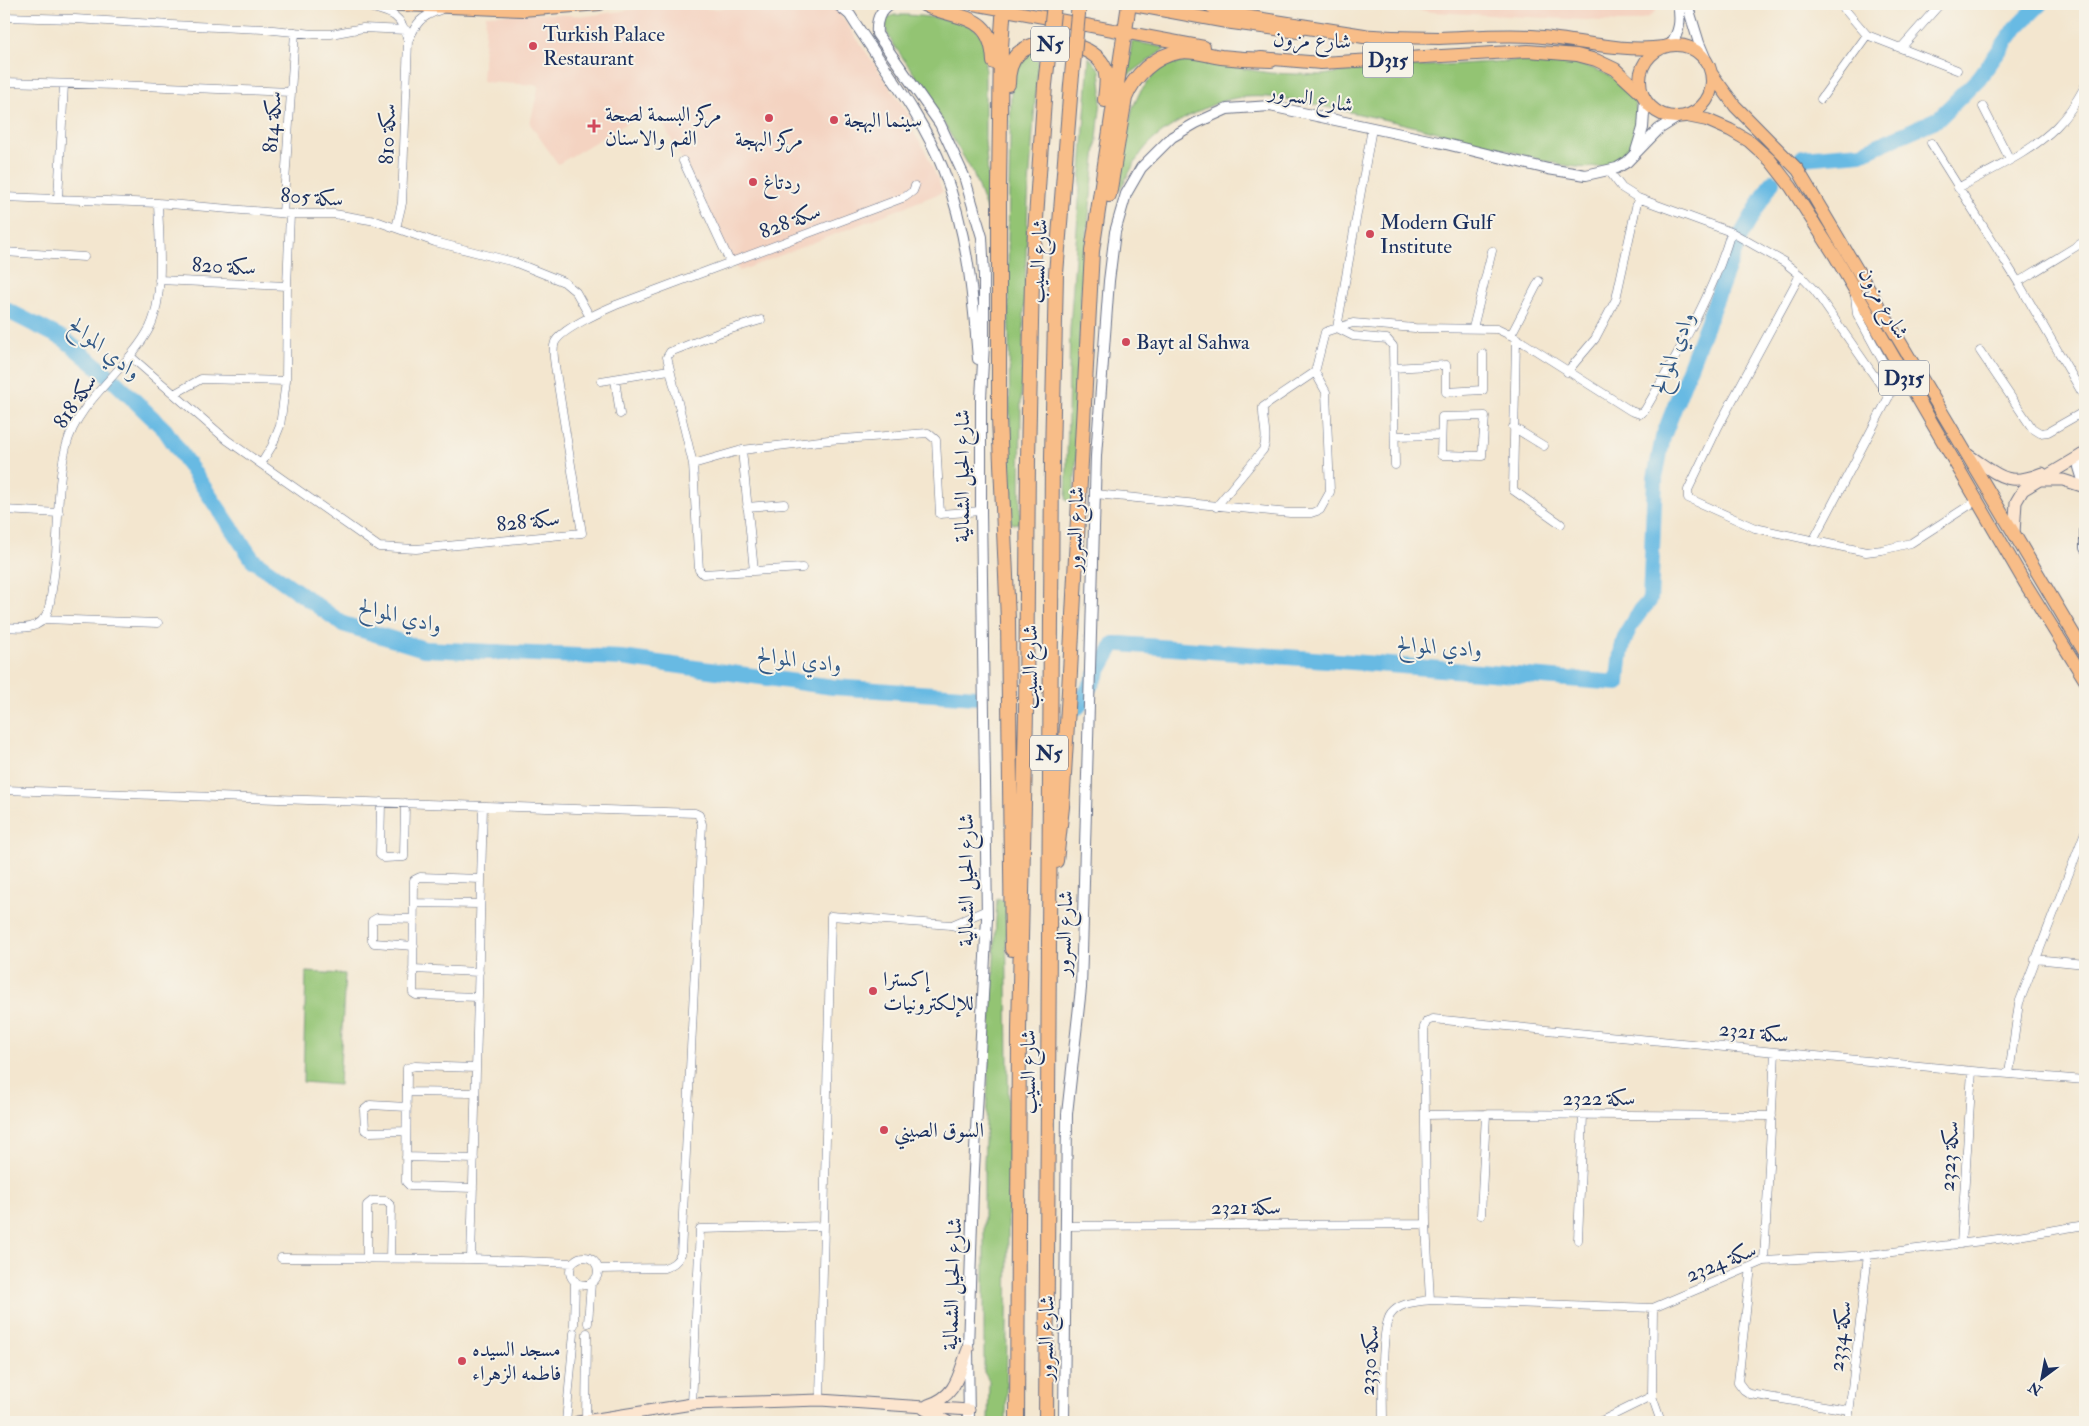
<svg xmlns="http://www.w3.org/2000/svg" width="2089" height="1426" font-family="'IM FELL Double Pica',Amiri,serif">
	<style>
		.built { fill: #f4d3c1 }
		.green { fill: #93c473; stroke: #577a68 }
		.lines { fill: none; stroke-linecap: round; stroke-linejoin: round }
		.river { stroke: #68bae3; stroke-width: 16 }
		.minor-casing { stroke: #676f86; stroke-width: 9 }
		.tertiary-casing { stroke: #676f86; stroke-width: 12 }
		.secondary-casing { stroke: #676f86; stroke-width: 13 }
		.primary-casing { stroke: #676f86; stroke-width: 14 }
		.trunk-casing { stroke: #676f86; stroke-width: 16 }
		.minor { stroke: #fff; stroke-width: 8 }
		.tertiary { stroke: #fff; stroke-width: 10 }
		.secondary { stroke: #fce5cf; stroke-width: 11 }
		.primary { stroke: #f8bd88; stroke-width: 12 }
		.trunk { stroke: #f8bd88; stroke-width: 14 }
		.trunk-bridge-casing { stroke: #676f86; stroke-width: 16; stroke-linecap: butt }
		.trunk-bridge { stroke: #f8bd88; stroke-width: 14 }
		.poi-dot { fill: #d1495b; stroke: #f7f3e8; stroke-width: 2 }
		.labels { text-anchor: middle; stroke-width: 4; stroke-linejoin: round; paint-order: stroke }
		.shield { fill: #f7f3e8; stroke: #5d6a87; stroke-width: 1 }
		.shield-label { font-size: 20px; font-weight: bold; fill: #1b2f5e }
		.poi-label { font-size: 21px; fill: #1b2f5e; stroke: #f7f3e8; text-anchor: start }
		.street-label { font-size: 21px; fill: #1b2f5e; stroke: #f7f3e8 }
		.water-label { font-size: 22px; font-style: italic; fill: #325986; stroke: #f7f3e8 }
	</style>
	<rect width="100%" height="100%" fill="#f7f3e8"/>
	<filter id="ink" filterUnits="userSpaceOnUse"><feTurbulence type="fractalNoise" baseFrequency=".02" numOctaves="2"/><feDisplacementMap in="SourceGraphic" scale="10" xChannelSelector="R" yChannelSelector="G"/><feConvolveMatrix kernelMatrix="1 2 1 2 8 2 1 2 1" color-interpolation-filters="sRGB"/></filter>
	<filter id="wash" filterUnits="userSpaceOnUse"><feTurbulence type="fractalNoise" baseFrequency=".0096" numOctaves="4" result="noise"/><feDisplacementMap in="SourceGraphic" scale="20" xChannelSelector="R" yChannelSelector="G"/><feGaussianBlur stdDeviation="1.12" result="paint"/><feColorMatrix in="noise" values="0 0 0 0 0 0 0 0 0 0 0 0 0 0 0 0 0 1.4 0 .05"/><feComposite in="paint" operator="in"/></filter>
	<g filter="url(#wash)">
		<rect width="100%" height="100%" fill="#f3e6cf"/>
		<path class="built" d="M673,4L710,9L785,4H822L836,8L913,121L914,133L925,150L943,192L740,271L730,262L683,161L654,107L558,164L530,124L539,85L482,82L486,15L538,13L586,16Z
			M1418,4H1661L1651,16L1633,22H1621L1433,12L1418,10Z"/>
		<path class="green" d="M894,15C911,14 964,19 977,30C980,32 982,39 985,43V141L991,206L990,220L973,173L917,78L893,44L887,33L886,22L889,17Z
			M1132,41L1166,48L1127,76Z
			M1039,47L1028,201L1021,401L1020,519L1019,523L1014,524L1011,523L1008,239L1011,90L1018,59Z
			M1089,57L1100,70L1102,90L1081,294L1076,470L1072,503L1066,500L1070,329Z
			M1545,59C1575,63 1606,67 1628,90C1640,103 1639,132 1631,147C1625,158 1608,166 1596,167C1571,171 1526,155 1500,148C1446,134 1391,120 1335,109C1302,102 1266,92 1231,99C1208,104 1169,125 1152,141C1137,154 1129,175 1119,191L1126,136L1133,107L1140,92L1158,70L1170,64L1193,61L1270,73L1322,75L1357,70Z
			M997,898L1006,901L1009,1144L1006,1422H988L989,1381L984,1372V1162Z
			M306,972L345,974L339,1085L303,1082Z"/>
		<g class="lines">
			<path class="river" d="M1802,158L1861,153L1938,119L1979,78L2015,29L2040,4
				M4,309L64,339L111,378L165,430L253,560L343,624L424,649L622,658L833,687L976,697
				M1652,550L1655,478L1663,437L1740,237L1772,182
				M1121,644L1618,683C1620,645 1624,628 1650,600L1652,555
				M1078,707L1114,644H1117"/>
		</g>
	</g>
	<g filter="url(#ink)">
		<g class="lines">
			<defs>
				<path id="minor" d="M357,4C385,12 401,9 408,41L402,203L396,228
					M1840,4L1867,35L1957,70
					M4,17L75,19L171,25L263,29L314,34H331L363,28L406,30
					M408,41C417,22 420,17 440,10
					M1901,48L1940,4
					M4,82L116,85L291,92
					M1821,99L1867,35
					M1983,107L2010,160
					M1372,128L1337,328L1353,323L1415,328L1497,329L1516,338L1631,411L1640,414L1645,410C1678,353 1713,295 1731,232
					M1931,143L2018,282L2085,398
					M683,161L730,262
					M1609,171L1622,188L1638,198L1731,232L1784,262L1800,275L1815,291L1889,397
					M1958,188C1990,170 2029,154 2056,127C2068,115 2077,101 2085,86
					M4,197L158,203L290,214H334L376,221L435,242L514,262L564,282L576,292L590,317
					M58,199L64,84
					M283,213L295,32
					M290,214L287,286L286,381L280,426L272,446L261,464L379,547L416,549L582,533L555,366C554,358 552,349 555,342C562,329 602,311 616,305L905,197L913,191L915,186
					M4,252L84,257
					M1800,275L1718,427L1688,490V498L1755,528L1866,552L1882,550L1911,543L1976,501
					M159,280L287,286
					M2018,282L2085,241
					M761,320L721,332L670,352L667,357L693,464L699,570L703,574L802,568
					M1473,328L1492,251
					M1511,335L1539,281
					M1516,338L1513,490L1561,524
					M1980,351L2032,428L2040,433L2048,432L2085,411
					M130,356L227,440L261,464
					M1393,368L1446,365V392L1483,390V354
					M1567,372L1595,339L1616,299L1638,198
					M615,379L620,414
					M601,381L669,370
					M174,394L201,379L286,381
					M1485,416L1482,456L1441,455L1442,417Z
					M1513,427L1544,446
					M1395,436L1441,435
					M742,450L754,571
					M693,464L742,450L829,440L928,433L936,440L940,514L981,511
					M1095,494L1290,513H1311L1320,510L1330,492L1326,392L1315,372L1325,332L1337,328L1353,336L1387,339L1393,346L1395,465
					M747,507L784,504
					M1216,507L1263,450C1269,437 1262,421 1263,407L1315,372
					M4,510L59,513
					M1813,541L1894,387V382L1857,314L1855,296
					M43,619L158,623
					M4,627C19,628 40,631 47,613C51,604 51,593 53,583C60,539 55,490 66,447C78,399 128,370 150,327C165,296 159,237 158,203
					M4,790L695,813L699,815L702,824L681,1254C677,1262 673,1265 664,1268L598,1269
					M381,802L380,855L384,858L404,857L405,803
					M414,903L480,904
					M952,925L987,910
					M414,946L374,943L372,940V921L377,918L414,919
					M2035,959L2085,964
					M413,969L479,972
					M478,997L416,995L413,993L414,880L420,877L481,879
					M2009,1074L2019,1003L2085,832
					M407,1092L475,1093
					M1425,1115L1486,1114L1772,1116
					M406,1131L370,1132L365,1130L364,1110L370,1105L407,1107
					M406,1157L474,1159
					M473,1188L410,1186L406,1182L407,1068L415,1066L476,1068
					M1481,1215L1486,1114
					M1066,1226L1426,1224
					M1578,1240L1583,1115
					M1961,1244L1972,1071
					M570 1271a14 14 0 1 1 28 0a14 14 0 1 1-28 0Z
					M281,1258L471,1259L573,1263
					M367,1259V1205L372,1201H386L391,1206L390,1259
					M471,1259L483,806
					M1764,1261L1775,1052
					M1751,1267L1738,1382L1744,1390L1750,1394L1849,1410
					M1430,1300L1426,1224L1424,1027L1427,1021L1433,1019L1972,1071L2085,1080
					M1653,1308L1652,1396L1661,1422
					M588,1323L591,1283
					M574,1325L575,1281
					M820,1400L831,916L951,925L986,935
					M692,1404L700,1229L823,1226
					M586,1421L587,1333
					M566,1422L574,1333
					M1383,1422C1383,1402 1380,1327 1391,1314C1400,1302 1417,1302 1430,1300L1653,1308L1764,1261L1868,1255L2006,1238L2085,1225
					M1599,1422L1652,1396
					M1848,1422L1868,1255"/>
				<path id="tertiary" d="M837,4L850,15L857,26C887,72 923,118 943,169C967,230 973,294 978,359
					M890,4C879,12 876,20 877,34L940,124L964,176L982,237L984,276V344L981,398V511L987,918L973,1189L968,1349L969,1422
					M1687,4L1699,43L1707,62
					M1670,45C1680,32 1681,20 1678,4
					M1636,151L1643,128L1645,98
					M2081,455L2079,467L2085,487
					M2085,527V548
					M1064,1422L1067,1114L1081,988L1096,456L1109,281L1115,232L1126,194L1141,168L1172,137L1196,123L1227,109L1270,106L1438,142L1548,169L1586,175L1617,168L1627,162L1659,129L1678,117"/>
				<path id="secondary" d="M1967,454C1998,474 2005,488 2042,473
					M2041,480H2063L2085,487
					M2014,533L2016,502L2023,490L2085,453
					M928,1405C957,1396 958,1375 968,1349
					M924,1409L948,1422
					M578,1422L692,1404L820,1400L969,1410"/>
				<path id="primary" d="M377,4L522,10L600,4
					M973,4L1204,47
					M1128,4L1232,23L1298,32
					M1355,35C1383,37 1411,38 1439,38C1470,37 1500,34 1531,36C1576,39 1619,53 1664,47
					M1640 81a36 36 0 1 1 72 0a36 36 0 1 1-72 0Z
					M1261,58L1321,63L1528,51L1577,55L1596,60L1615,69L1642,94
					M1711,73L1735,106L1798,170L2085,653
					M1687,116L1707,120L1730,130L1749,141L1770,160L1791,187L1835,256L2025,583L2085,680"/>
				<path id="trunk" d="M924,4C958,21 992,11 994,62
					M1004,4L1001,47L999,185V419L1008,620L1012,949
					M1209,4L1219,10L1244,17L1364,36
					M1008,84C1008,73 1010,61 1019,53C1038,35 1091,42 1103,65C1109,76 1106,88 1105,100
					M1109,195L1125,98C1134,76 1154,56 1178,52C1192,49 1207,55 1221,57C1238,59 1254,60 1271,60
					M1056,861L1062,807L1069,691L1092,251L1129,4
					M1017,1422L1019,1029L1026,712L1028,458L1032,278L1045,85
					M1046,1422L1052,456L1056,274L1071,85"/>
			</defs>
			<use href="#minor" class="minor-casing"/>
			<use href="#tertiary" class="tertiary-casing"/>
			<use href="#secondary" class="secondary-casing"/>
			<use href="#primary" class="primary-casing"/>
			<use href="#trunk" class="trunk-casing"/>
			<use href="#minor" class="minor"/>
			<use href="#tertiary" class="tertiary"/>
			<use href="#secondary" class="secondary"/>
			<use href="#primary" class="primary"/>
			<use href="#trunk" class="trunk"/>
			<defs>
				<path id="trunk-bridge" d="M1045,85L1054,4
					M1071,85L1079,4"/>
			</defs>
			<use href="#trunk-bridge" class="trunk-bridge-casing"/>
			<use href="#trunk-bridge" class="trunk-bridge"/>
		</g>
	</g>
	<g class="poi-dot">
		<circle cx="533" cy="46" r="5"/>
		<circle cx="769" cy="118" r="5"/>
		<circle cx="834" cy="120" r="5"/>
		<path d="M591.5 118.5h5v5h5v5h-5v5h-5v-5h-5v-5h5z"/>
		<circle cx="753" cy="182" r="5"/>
		<circle cx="1370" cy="234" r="5"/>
		<circle cx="1126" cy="342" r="5"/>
		<circle cx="873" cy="991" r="5"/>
		<circle cx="884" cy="1130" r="5"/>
		<circle cx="462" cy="1361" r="5"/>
	</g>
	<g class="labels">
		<g class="shield">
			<rect x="1031" y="26.5" width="38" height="35" rx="4"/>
			<rect x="1363" y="42.5" width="50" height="35" rx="4"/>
			<rect x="1879" y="360.5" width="50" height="35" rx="4"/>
			<rect x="1030" y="735.5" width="38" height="35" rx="4"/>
		</g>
		<g class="shield-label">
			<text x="1050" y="51">N5</text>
			<text x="1388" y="67">D315</text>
			<text x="1904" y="385">D315</text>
			<text x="1049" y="760">N5</text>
		</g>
		<g class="poi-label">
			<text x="543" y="41">Turkish Palace<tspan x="543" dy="24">Restaurant</tspan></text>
			<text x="605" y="121">مركز البسمة لصحة<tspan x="605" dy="24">الفم والاسنان</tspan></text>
			<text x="844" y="127">سينما البهجة</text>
			<text x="769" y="146" text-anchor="middle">مركز البهجة</text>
			<text x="763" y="189">ردتاغ</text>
			<text x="1380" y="229">Modern Gulf<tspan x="1380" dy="24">Institute</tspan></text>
			<text x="1136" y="349">Bayt al Sahwa</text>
			<text x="883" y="986">إكسترا<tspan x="883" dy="24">للإلكترونيات</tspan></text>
			<text x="894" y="1137">السوق الصيني</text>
			<text x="472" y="1356">مسجد السيده<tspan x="472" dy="24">فاطمه الزهراء</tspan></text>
		</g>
		<g class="street-label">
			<text transform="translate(1312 40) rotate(2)" y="7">شارع مزون</text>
			<text transform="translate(1311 98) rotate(10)" y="7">شارع السرور</text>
			<text transform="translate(272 122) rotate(-86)" y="7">سكة 814</text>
			<text transform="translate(387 134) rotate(-88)" y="7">سكة 810</text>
			<text transform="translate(312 197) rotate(4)" y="7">سكة 805</text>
			<text transform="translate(790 221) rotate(-21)" y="7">سكة 828</text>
			<text transform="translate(1038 261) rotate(-87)" y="7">شارع السيب</text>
			<text transform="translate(224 266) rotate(3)" y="7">سكة 820</text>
			<text transform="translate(1884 303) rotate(60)" y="7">شارع مزون</text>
			<text transform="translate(75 401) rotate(-56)" y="7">سكة 818</text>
			<text transform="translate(962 476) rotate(-90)" y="7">شارع الحيل الشمالية</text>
			<text transform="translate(528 521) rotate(-6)" y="7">سكة 828</text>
			<text transform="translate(1075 529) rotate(-88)" y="7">شارع السرور</text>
			<text transform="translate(1030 667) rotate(-90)" y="7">شارع السيب</text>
			<text transform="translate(966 880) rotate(-90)" y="7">شارع الحيل الشمالية</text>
			<text transform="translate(1064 933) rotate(-88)" y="7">شارع السرور</text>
			<text transform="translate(1754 1032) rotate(6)" y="7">سكة 2321</text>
			<text transform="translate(1028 1072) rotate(-90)" y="7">شارع السيب</text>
			<text x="1599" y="1105">سكة 2322</text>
			<text transform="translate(1949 1156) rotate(-86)" y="7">سكة 2323</text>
			<text x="1246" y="1214">سكة 2321</text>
			<text transform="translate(1721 1262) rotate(-22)" y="7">سكة 2324</text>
			<text transform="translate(952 1284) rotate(-88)" y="7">شارع الحيل الشمالية</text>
			<text transform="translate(1840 1336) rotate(-83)" y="7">سكة 2334</text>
			<text transform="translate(1046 1338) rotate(-89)" y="7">شارع السرور</text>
			<text transform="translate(1369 1360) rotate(-86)" y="7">سكة 2330</text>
		</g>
		<g class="water-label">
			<text transform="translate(106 348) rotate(39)" y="8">وادي الموالح</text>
			<text transform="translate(1672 352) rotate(-69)" y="8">وادي الموالح</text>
			<text transform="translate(401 615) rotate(14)" y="8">وادي الموالح</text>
			<text transform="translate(1440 646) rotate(4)" y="8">وادي الموالح</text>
			<text transform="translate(800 659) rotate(7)" y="8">وادي الموالح</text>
		</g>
	</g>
	<rect width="2089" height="1426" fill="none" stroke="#f7f3e8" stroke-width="20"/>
	<g transform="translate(2042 1378) rotate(212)" stroke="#f7f3e8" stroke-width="4" paint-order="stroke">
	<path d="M0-4L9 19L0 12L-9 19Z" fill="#1b2f5e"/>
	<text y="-8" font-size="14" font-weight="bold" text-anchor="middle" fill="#1b2f5e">N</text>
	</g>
</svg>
